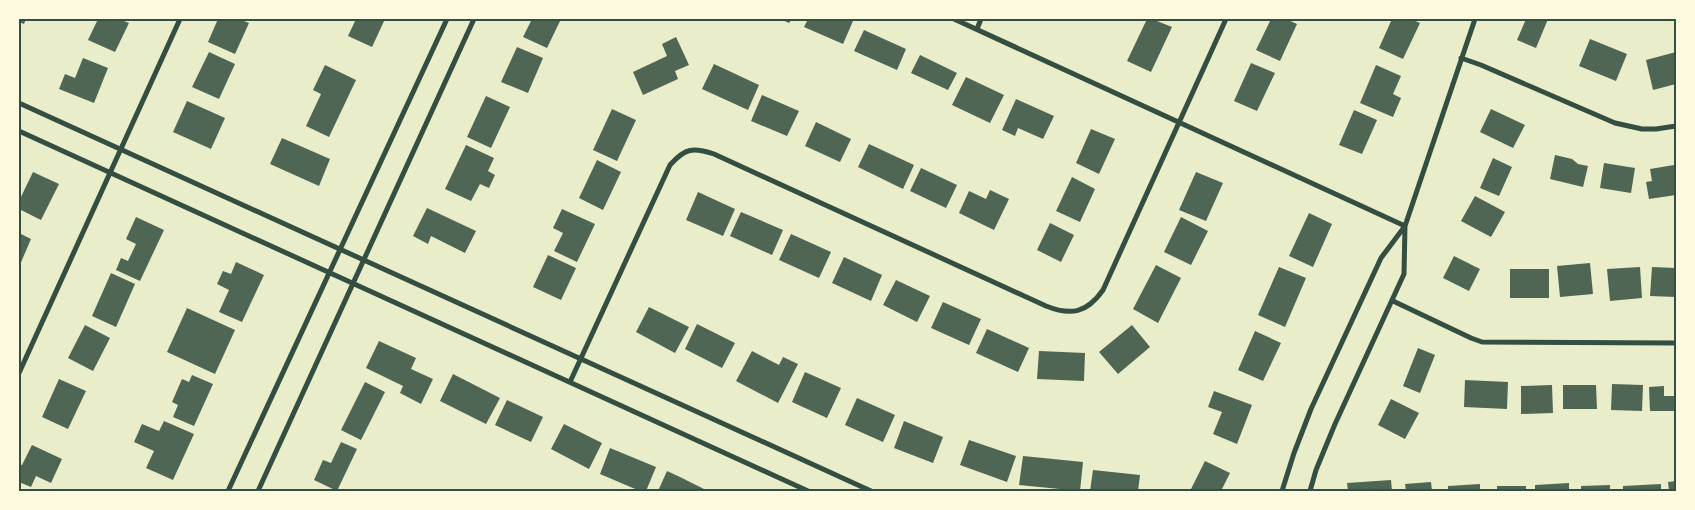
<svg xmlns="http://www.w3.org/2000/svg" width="1695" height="510" font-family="Barlow,sans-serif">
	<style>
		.building { fill: #4f6655 }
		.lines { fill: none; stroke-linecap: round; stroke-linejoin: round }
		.minor { stroke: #344e41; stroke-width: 5 }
		.neatline { fill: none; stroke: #344e41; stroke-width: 2 }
	</style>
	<rect width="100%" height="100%" fill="#e9edc9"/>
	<path class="building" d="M19,19H26L24,24L19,22Z
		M98,19H119L129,23L115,52L88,40Z
		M218,19H239L249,23L235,54L208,42Z
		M356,19H385L372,47L348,36Z
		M532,19H561L547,48L523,37Z
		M780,19H792L789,23Z
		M808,19H847L853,21L843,44L804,27Z
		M1147,19H1152L1172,27L1151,72L1127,61Z
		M1271,19H1286L1297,24L1280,61L1256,50Z
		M1392,19H1411L1420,23L1403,59L1379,48Z
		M1526,19H1548L1536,48L1517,40Z
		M864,30L906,49L897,70L854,51Z
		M676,37L689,65L675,71L678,79L643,95L633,72L667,56L662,44Z
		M1590,39L1627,54L1616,81L1579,66Z
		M517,47L543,58L528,93L501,82Z
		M209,52L235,64L219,99L192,87Z
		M1676,52V84L1653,90L1646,60Z
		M920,55L957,73L948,90L911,73Z
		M83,58L108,68L94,103L59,89L65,74L75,78Z
		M1251,63L1275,73L1257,111L1234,101Z
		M714,64L759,85L748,110L702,89Z
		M325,65L356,80L329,137L306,126L321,94L313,90Z
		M1376,65L1401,76L1393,94L1401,98L1393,117L1360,103Z
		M966,77L1004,95L990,123L952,105Z
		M762,95L799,111L787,136L751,121Z
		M486,96L510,107L491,148L467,137Z
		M1016,99L1054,116L1043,139L1018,128L1015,136L1002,130Z
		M187,101L225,118L211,149L173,132Z
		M612,109L636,120L617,161L593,150Z
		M1491,109L1525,125L1513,148L1480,132Z
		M1354,110L1377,120L1362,154L1339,145Z
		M816,122L851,139L840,162L805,146Z
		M1091,129L1115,139L1099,174L1076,163Z
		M282,138L330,159L319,186L270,164Z
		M869,144L914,165L903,189L858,167Z
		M466,145L494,158L488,171L495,175L489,188L480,184L471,201L445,189Z
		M1555,155L1572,159L1578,164L1588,166L1583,187L1550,179Z
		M1493,158L1512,167L1499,196L1480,188Z
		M597,160L621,172L603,210L579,198Z
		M1604,163L1635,168L1631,193L1600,188Z
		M1674,165L1676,181V195L1649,199L1646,182L1652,181L1650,169Z
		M921,168L957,185L946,208L910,191Z
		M33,172L59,184L41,220L19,209V201Z
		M1196,172L1223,183L1206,221L1179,210Z
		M1072,177L1095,189L1080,222L1056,211Z
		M990,190L1009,199L994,230L959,213L969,191L986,199Z
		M698,192L735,209L723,236L686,220Z
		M1475,196L1505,212L1491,237L1461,221Z
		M427,208L476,231L465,253L431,236L428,244L413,236Z
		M562,209L595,224L577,262L554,251L563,233L553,228Z
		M741,212L783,230L772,255L730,236Z
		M1309,213L1332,224L1313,267L1289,256Z
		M136,217L164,230L140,281L116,270L121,258L128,261L136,244L126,239Z
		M1181,217L1208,231L1191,265L1164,252Z
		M1050,223L1074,235L1061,262L1037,250Z
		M19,233L31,239L19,267Z
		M791,234L831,252L819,278L779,260Z
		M548,255L576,268L561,300L533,287Z
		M1454,256L1480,269L1469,291L1443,278Z
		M844,257L882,275L871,301L832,283Z
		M236,262L264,275L242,322L219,312L229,290L217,284L223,271L231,274Z
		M1590,263L1593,294L1560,297L1557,266Z
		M1156,265L1181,278L1158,323L1133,309Z
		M1279,267L1306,278L1285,327L1258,315Z
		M1640,267L1642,298L1610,301L1607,269Z
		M1652,267L1676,268V297L1650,296Z
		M1510,269H1549V298H1510Z
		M111,273L135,284L116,327L92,316Z
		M896,280L930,296L917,322L883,305Z
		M943,302L981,319L969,345L931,328Z
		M649,307L689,327L675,353L636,332Z
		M187,308L235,330L215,374L167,352Z
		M697,324L735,343L722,368L685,349Z
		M85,325L110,338L93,371L68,358Z
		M1132,325L1150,347L1118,374L1099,352Z
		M987,329L1029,348L1018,372L976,353Z
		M1255,331L1281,343L1263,381L1238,370Z
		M379,341L416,358L411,369L433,379L421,404L400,393L403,386L366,368Z
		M1418,348L1435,355L1420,393L1403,386Z
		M752,351L779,365L783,357L798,364L778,403L736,381Z
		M1039,351L1085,353L1084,381L1037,379Z
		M805,372L841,388L827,418L792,402Z
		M453,374L500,398L486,424L440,401Z
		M192,375L213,384L194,426L173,417L178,405L172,402L182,379L189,382Z
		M59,379L86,391L68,429L42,417Z
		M1465,380L1508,382L1507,409L1464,407Z
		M365,382L385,392L361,440L341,430Z
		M1612,384L1643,385L1642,411L1611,410Z
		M1552,385L1553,413L1521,414V386Z
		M1563,385H1596L1597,409H1563Z
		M1664,386V396H1676V411H1650L1649,387Z
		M1214,391L1252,405L1237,444L1213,434L1222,412L1208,407Z
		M857,398L895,415L883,442L845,425Z
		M1391,399L1419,413L1405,439L1378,425Z
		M507,400L543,417L531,442L495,425Z
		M164,421L194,434L173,480L146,468L154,451L134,442L142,424L159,431Z
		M904,421L943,437L933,463L894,448Z
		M564,424L602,443L589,469L551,449Z
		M969,440L1016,456L1007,482L960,465Z
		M341,442L357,449L337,491L314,480L323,460L331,463Z
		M32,445L62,459L51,483L36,476L31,487L19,482V464L22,465Z
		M610,448L656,467L646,491H640L600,474Z
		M1023,456L1083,462L1080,491L1019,485Z
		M1205,461L1230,473L1221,491H1190Z
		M1093,470L1140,475L1138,491H1090Z
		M667,471L680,477L708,491H658Z
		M1391,480L1392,491H1348L1347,483Z
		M1676,481V491H1669L1668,482Z
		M1431,482L1432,491H1406L1405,484Z
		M1569,483V491H1535V485Z
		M1480,484V491H1448V486Z
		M1661,484V491H1623V486Z
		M1610,485V491H1581V486Z
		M1497,486H1526V491H1497Z"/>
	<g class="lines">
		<path class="minor" d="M954,19L1405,226
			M977,29L981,19
			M1461,58L1481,65L1615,123L1642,129H1656L1676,126
			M19,103L871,491
			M19,131L808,491
			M1393,301L1471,338L1482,342L1676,343
			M19,373L180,19
			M570,382L670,165C685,148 693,147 714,154L1046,306C1071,316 1087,313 1103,290L1226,19
			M228,491L447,19
			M258,491L474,19
			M1282,491L1294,453L1311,409L1381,258L1405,226
			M1310,491L1316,470L1335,424L1404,274L1405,226L1475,19"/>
	</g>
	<rect width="1695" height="510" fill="none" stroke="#fefae0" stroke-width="40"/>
	<rect x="20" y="20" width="1655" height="470" class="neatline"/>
</svg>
